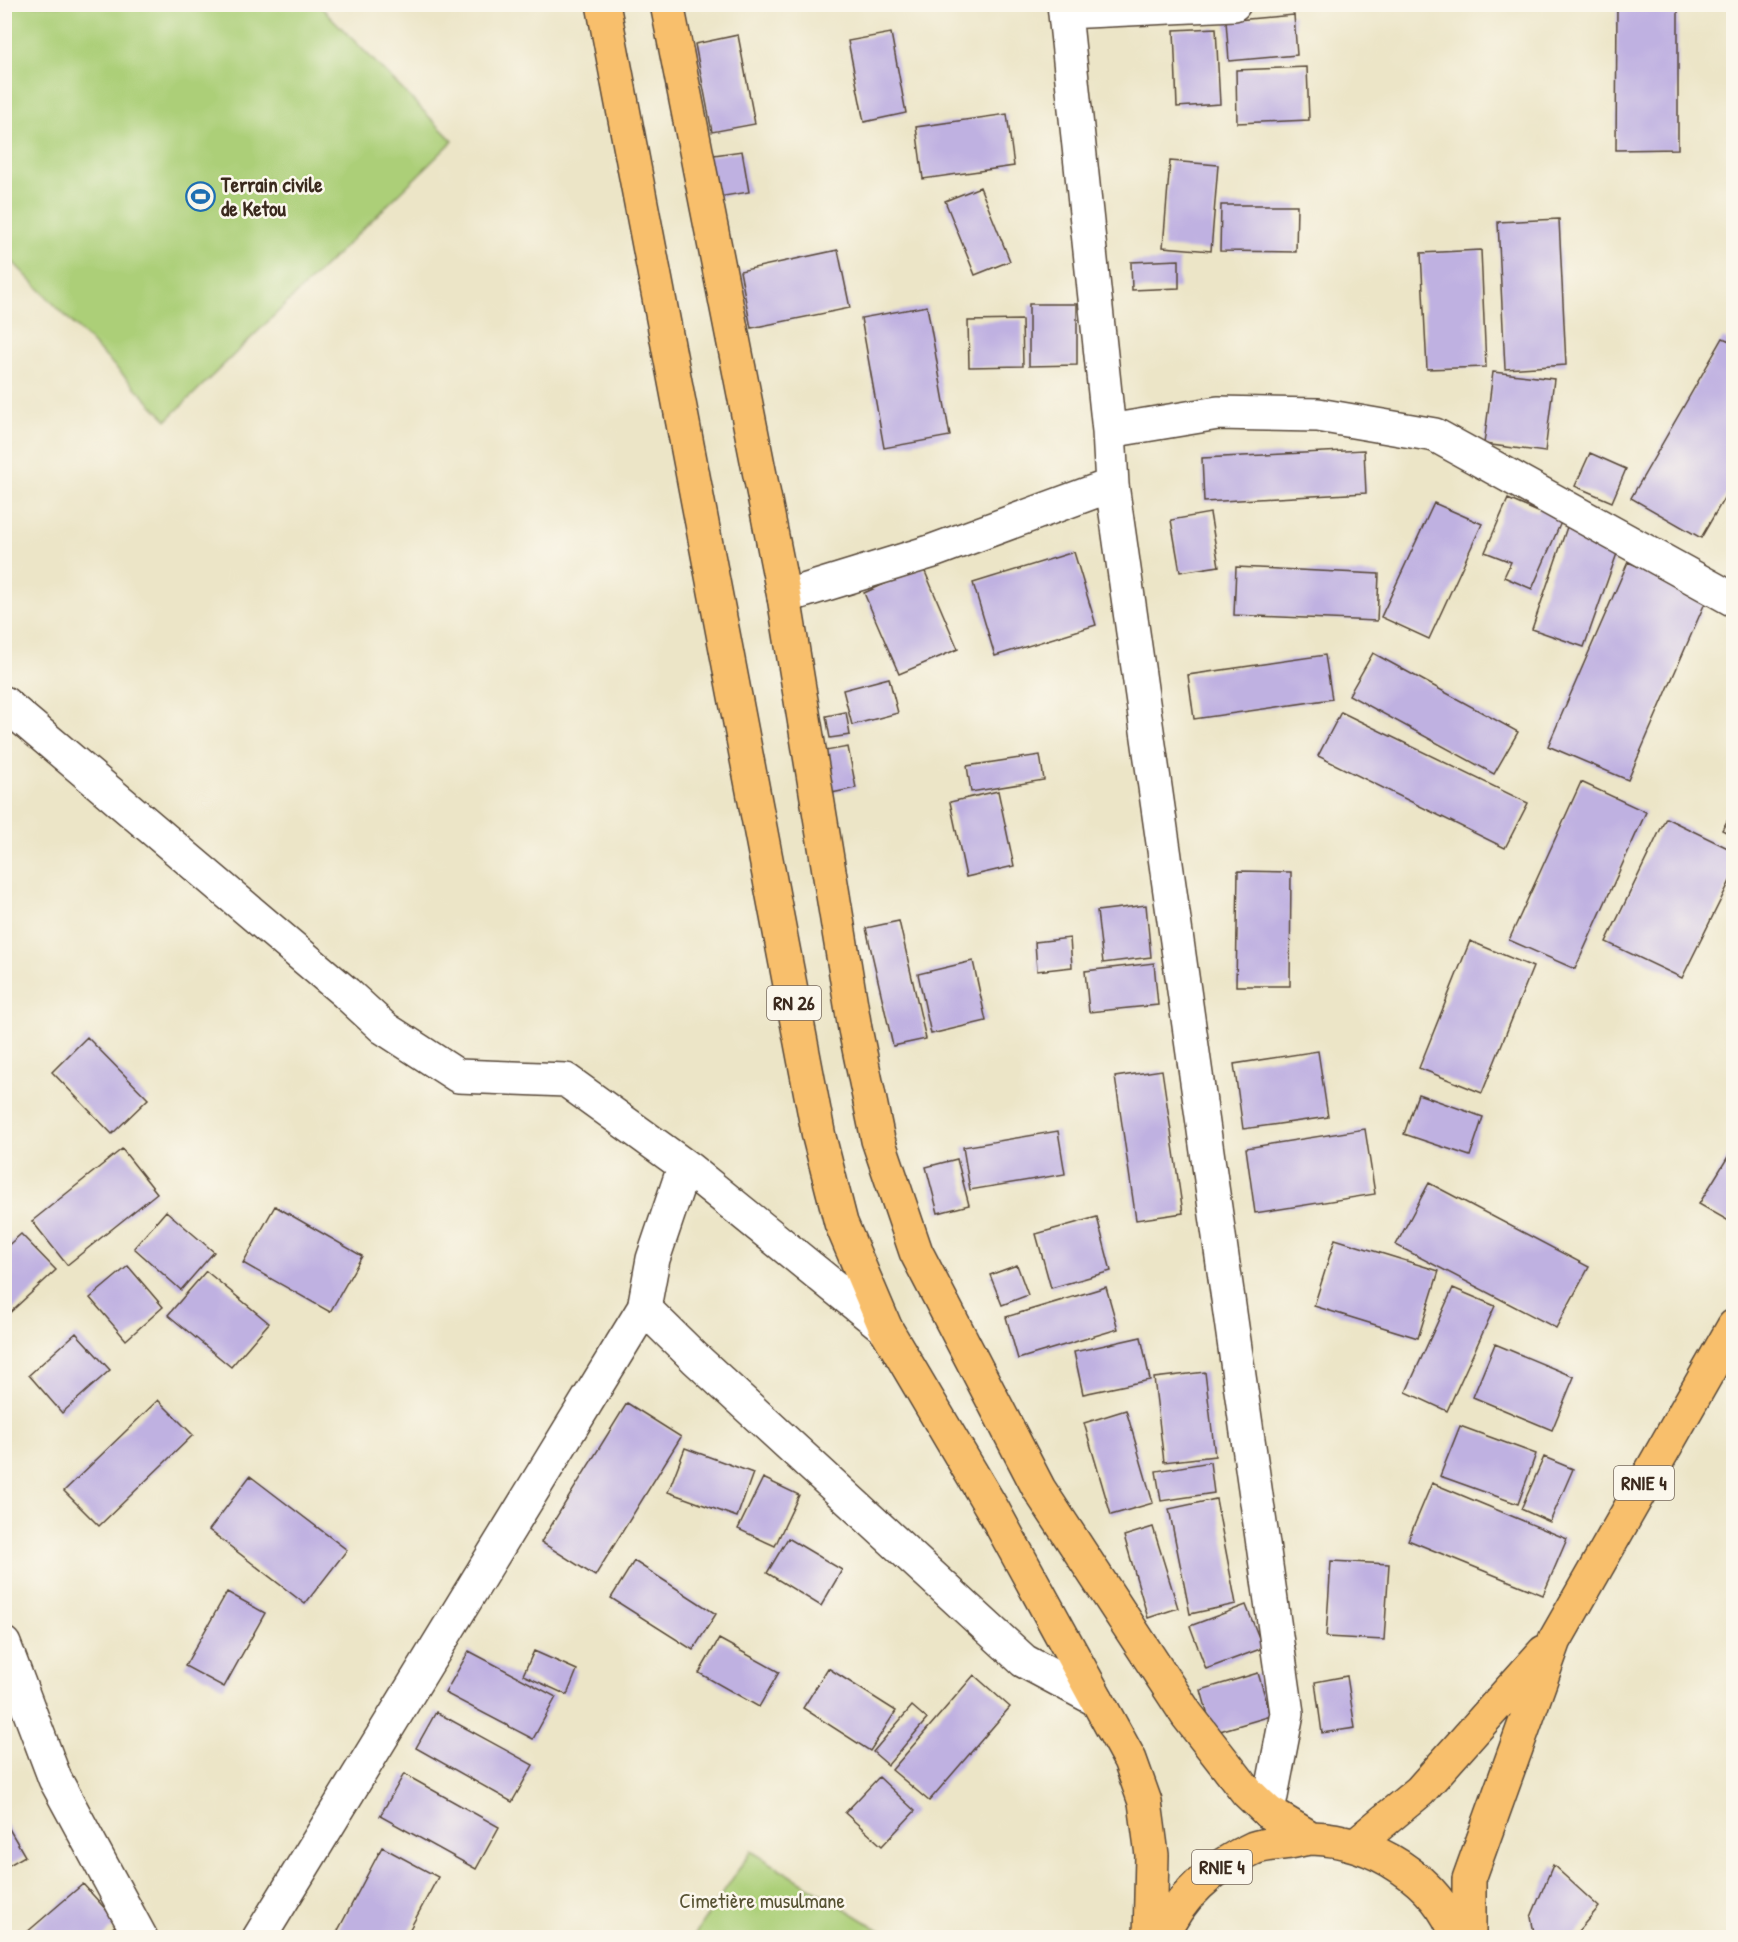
<svg xmlns="http://www.w3.org/2000/svg" width="1738" height="1942" font-family="'Patrick Hand',sans-serif">
	<style>
		.green { fill: #accf78; stroke: #747c4b; stroke-width: 1.5 }
		.building { fill: #bfb1e1 }
		.lines { fill: none; stroke-linecap: round; stroke-linejoin: round }
		.minor-casing { stroke: #564637; stroke-width: 36 }
		.major-casing { stroke: #564637; stroke-width: 36 }
		.minor { stroke: #fff; stroke-width: 33 }
		.major { stroke: #f8bf6c; stroke-width: 33 }
		.labels { text-anchor: middle; stroke-width: 5; stroke-linejoin: round; paint-order: stroke }
		.shield { fill: #fbf7ec; stroke: #75685c; stroke-width: 1.5 }
		.shield-label { font-size: 20px; font-weight: bold; fill: #3b2a1e }
		.poi-label { font-size: 21px; font-weight: bold; fill: #3b2a1e; stroke: #fbf7ec; text-anchor: start }
		.park-label { font-size: 21px; fill: #575334; stroke: #fbf7ec }
	</style>
	<rect width="100%" height="100%" fill="#fbf7ec"/>
	<filter id="ink" filterUnits="userSpaceOnUse"><feTurbulence type="fractalNoise" baseFrequency=".0167" numOctaves="2"/><feDisplacementMap in="SourceGraphic" scale="12" xChannelSelector="R" yChannelSelector="G"/><feConvolveMatrix kernelMatrix="1 2 1 2 8 2 1 2 1" color-interpolation-filters="sRGB"/></filter>
	<filter id="wash" filterUnits="userSpaceOnUse"><feTurbulence type="fractalNoise" baseFrequency=".008" numOctaves="4" result="noise"/><feDisplacementMap in="SourceGraphic" scale="24" xChannelSelector="R" yChannelSelector="G"/><feGaussianBlur stdDeviation="1.35" result="paint"/><feColorMatrix in="noise" values="0 0 0 0 0 0 0 0 0 0 0 0 0 0 0 0 0 1.4 0 .05"/><feComposite in="paint" operator="in"/></filter>
	<g filter="url(#wash)">
		<rect width="100%" height="100%" fill="#ece5c7"/>
		<path class="green" d="M4,5H319L453,141L167,420L5,254Z
			M751,1851L891,1937H693Z"/>
		<g id="blocks">
			<path class="building" d="M1617,4H1678V149L1616,150Z
				M1294,15L1297,55L1229,61L1226,21Z
				M1216,28L1220,104L1177,107L1174,30Z
				M891,33L906,113L864,122L848,41Z
				M738,35L755,124L712,132L695,44Z
				M1307,67L1309,120L1237,123L1236,70Z
				M1007,114L1014,166L923,179L916,127Z
				M742,151L749,192L706,199L700,157Z
				M1170,161L1218,165L1211,251L1163,247Z
				M980,187L1010,261L975,275L945,201Z
				M1221,205H1297L1296,252L1220,251Z
				M1559,219L1566,365L1505,369L1498,222Z
				M838,250L850,308L751,328L740,271Z
				M1481,250L1486,367L1427,369L1421,253Z
				M1179,260V288L1132,290L1131,262Z
				M1029,304H1077V365L1029,366Z
				M927,306L950,436L884,448L861,318Z
				M1022,320L1023,366L969,367L968,321Z
				M1723,338L1734,343V481L1701,538L1631,498Z
				M1493,372L1554,379L1545,452L1484,444Z
				M1364,450L1366,493L1204,502L1202,458Z
				M1590,453L1626,469L1612,502L1575,486Z
				M1508,499L1538,512L1542,503L1565,513L1532,589L1504,577L1511,562L1485,552Z
				M1434,503L1482,524L1429,639L1381,617Z
				M1210,513L1219,566L1180,572L1171,520Z
				M1567,527L1620,545L1584,647L1532,629Z
				M1074,552L1096,625L995,656L973,583Z
				M1628,562L1708,596L1628,780L1548,746Z
				M923,567L958,649L899,674L864,593Z
				M1236,567L1379,574L1377,621L1234,615Z
				M1373,653L1518,732L1494,774L1349,695Z
				M1325,655L1332,699L1194,719L1188,675Z
				M889,678L898,713L852,725L843,690Z
				M846,712L850,735L830,738L826,716Z
				M1341,712L1528,803L1505,848L1318,756Z
				M848,747L856,788L822,795L814,753Z
				M1040,755L1044,780L971,792L967,766Z
				M1581,782L1646,812L1575,969L1509,940Z
				M998,791L1014,866L966,877L950,802Z
				M1734,809V836L1722,830Z
				M1666,818L1734,851V873L1682,978L1606,942Z
				M1238,871L1291,872L1290,986H1236Z
				M1146,905L1151,957L1103,963L1097,911Z
				M899,921L926,1039L893,1046L866,928Z
				M1070,938L1072,967L1037,971L1035,942Z
				M1470,941L1533,967L1482,1093L1419,1068Z
				M973,961L986,1021L931,1034L918,974Z
				M1154,963L1158,1005L1089,1012L1085,971Z
				M87,1037L148,1099L112,1134L52,1072Z
				M1318,1051L1328,1117L1243,1129L1234,1064Z
				M1162,1070L1183,1213L1136,1220L1115,1077Z
				M1418,1094L1483,1117L1470,1156L1404,1134Z
				M1365,1129L1375,1194L1255,1213L1246,1148Z
				M1058,1131L1065,1174L970,1190L963,1147Z
				M1734,1147V1224L1699,1204Z
				M122,1149L157,1193L67,1265L32,1221Z
				M957,1159L969,1205L938,1213L926,1167Z
				M1429,1183L1589,1267L1556,1328L1396,1245Z
				M275,1206L362,1256L330,1312L243,1263Z
				M166,1211L214,1252L181,1290L134,1248Z
				M1097,1217L1111,1271L1051,1288L1036,1234Z
				M21,1234L56,1270L4,1318V1249Z
				M1335,1239L1439,1271L1418,1338L1314,1306Z
				M1017,1265L1028,1295L1002,1305L990,1275Z
				M128,1266L163,1307L126,1340L90,1298Z
				M206,1271L269,1323L231,1367L168,1315Z
				M1106,1287L1118,1329L1018,1359L1006,1317Z
				M1453,1288L1495,1306L1447,1411L1406,1392Z
				M76,1333L110,1370L62,1413L29,1375Z
				M1141,1337L1150,1380L1083,1394L1074,1352Z
				M1495,1344L1574,1377L1552,1430L1473,1397Z
				M1205,1372L1215,1456L1164,1462L1154,1378Z
				M158,1400L193,1435L99,1526L64,1491Z
				M627,1403L681,1437L595,1576L541,1542Z
				M1126,1410L1153,1503L1111,1515L1084,1423Z
				M1460,1426L1536,1454L1518,1504L1440,1476Z
				M685,1448L753,1473L737,1517L668,1492Z
				M1544,1457L1573,1469L1550,1522L1521,1509Z
				M1210,1462L1214,1493L1161,1501L1156,1471Z
				M250,1476L347,1550L305,1604L209,1530Z
				M763,1478L799,1495L775,1546L738,1529Z
				M1432,1483L1567,1539L1543,1595L1408,1540Z
				M1216,1499L1236,1604L1190,1614L1169,1509Z
				M1153,1527L1178,1608L1148,1618L1124,1536Z
				M788,1538L842,1570L821,1606L767,1573Z
				M634,1561L716,1614L693,1650L611,1598Z
				M1331,1561L1389,1564L1384,1640L1326,1637Z
				M227,1592L265,1613L224,1687L185,1666Z
				M1246,1605L1263,1648L1206,1669L1190,1626Z
				M719,1639L779,1672L759,1707L699,1673Z
				M469,1651L556,1697L533,1739L445,1693Z
				M534,1651L577,1670L567,1695L523,1675Z
				M828,1668L896,1711L870,1751L803,1708Z
				M1258,1673L1271,1716L1213,1733L1201,1690Z
				M974,1675L1010,1707L929,1801L892,1770Z
				M1347,1676L1355,1728L1322,1733L1315,1682Z
				M912,1706L927,1719L888,1765L873,1752Z
				M436,1712L533,1765L512,1802L416,1748Z
				M404,1774L499,1827L476,1869L380,1816Z
				M879,1777L915,1811L882,1846L845,1813Z
				M4,1820L25,1856L4,1868Z
				M382,1847L438,1877L405,1938H334Z
				M1553,1865L1599,1907L1572,1938H1535L1531,1917Z
				M83,1884L118,1923L102,1938H30L26,1933Z"/>
		</g>
	</g>
	<g filter="url(#ink)">
		<use href="#blocks" fill-opacity="0" stroke="#564637" stroke-width="1.5"/>
		<g class="lines">
			<defs>
				<path id="minor" d="M1064,4L1109,431L1112,485L1287,1713L1268,1812
					M1065,12L1234,4
					M1109,431L1218,413L1318,415L1435,435L1734,600
					M784,597L930,552L1112,485
					M4,703L346,993L384,1028L458,1076L566,1080L689,1169L886,1329
					M644,1308L695,1358L1024,1661L1097,1700
					M4,1644L55,1779L141,1938
					M259,1938L644,1308L653,1259L680,1179L689,1169"/>
				<path id="major" d="M603,4L819,1137L841,1223L886,1329L993,1510L1130,1760L1145,1802L1152,1855L1150,1938
					M667,4L784,597L855,1029L878,1140L916,1252L1039,1489L1187,1715L1247,1792L1268,1812L1311,1838
					M1355,1845L1420,1791L1544,1652
					M1162,1938C1177,1898 1215,1865 1254,1848C1265,1844 1279,1844 1290,1842C1297,1841 1305,1838 1312,1838C1373,1840 1437,1879 1458,1938
					M1469,1938V1879L1555,1640L1734,1326"/>
			</defs>
			<use href="#minor" class="minor-casing"/>
			<use href="#major" class="major-casing"/>
			<use href="#minor" class="minor"/>
			<use href="#major" class="major"/>
		</g>
	</g>
	<defs>
		<symbol id="stadium-ring" viewBox="-11 -11 22 22"><circle r="9.5" fill="#fbf7ec" stroke="#1f6fb2" stroke-width="1.5"/><path d="M0-5a6.5 5 0 1 0 0 10a6.5 5 0 1 0 0-10ZM-3.5-1.8h7v3.6h-7Z" fill="#1f6fb2"/></symbol>
	</defs>
	<g fill-rule="evenodd">
		<use href="#stadium-ring" x="184" y="180" width="33" height="33"/>
	</g>
	<g class="labels">
		<g class="shield">
			<rect x="767" y="986" width="54" height="34" rx="4.5"/>
			<rect x="1614" y="1466" width="60" height="34" rx="4.5"/>
			<rect x="1192" y="1850" width="60" height="34" rx="4.5"/>
		</g>
		<g class="shield-label">
			<text x="794" y="1010">RN 26</text>
			<text x="1644" y="1490">RNIE 4</text>
			<text x="1222" y="1874">RNIE 4</text>
		</g>
		<g class="poi-label">
			<text x="221" y="192">Terrain civile<tspan x="221" dy="24">de Ketou</tspan></text>
		</g>
		<g class="park-label">
			<text x="762" y="1908">Cimetière musulmane</text>
		</g>
	</g>
	<rect width="1738" height="1942" fill="none" stroke="#fbf7ec" stroke-width="24"/>
</svg>
